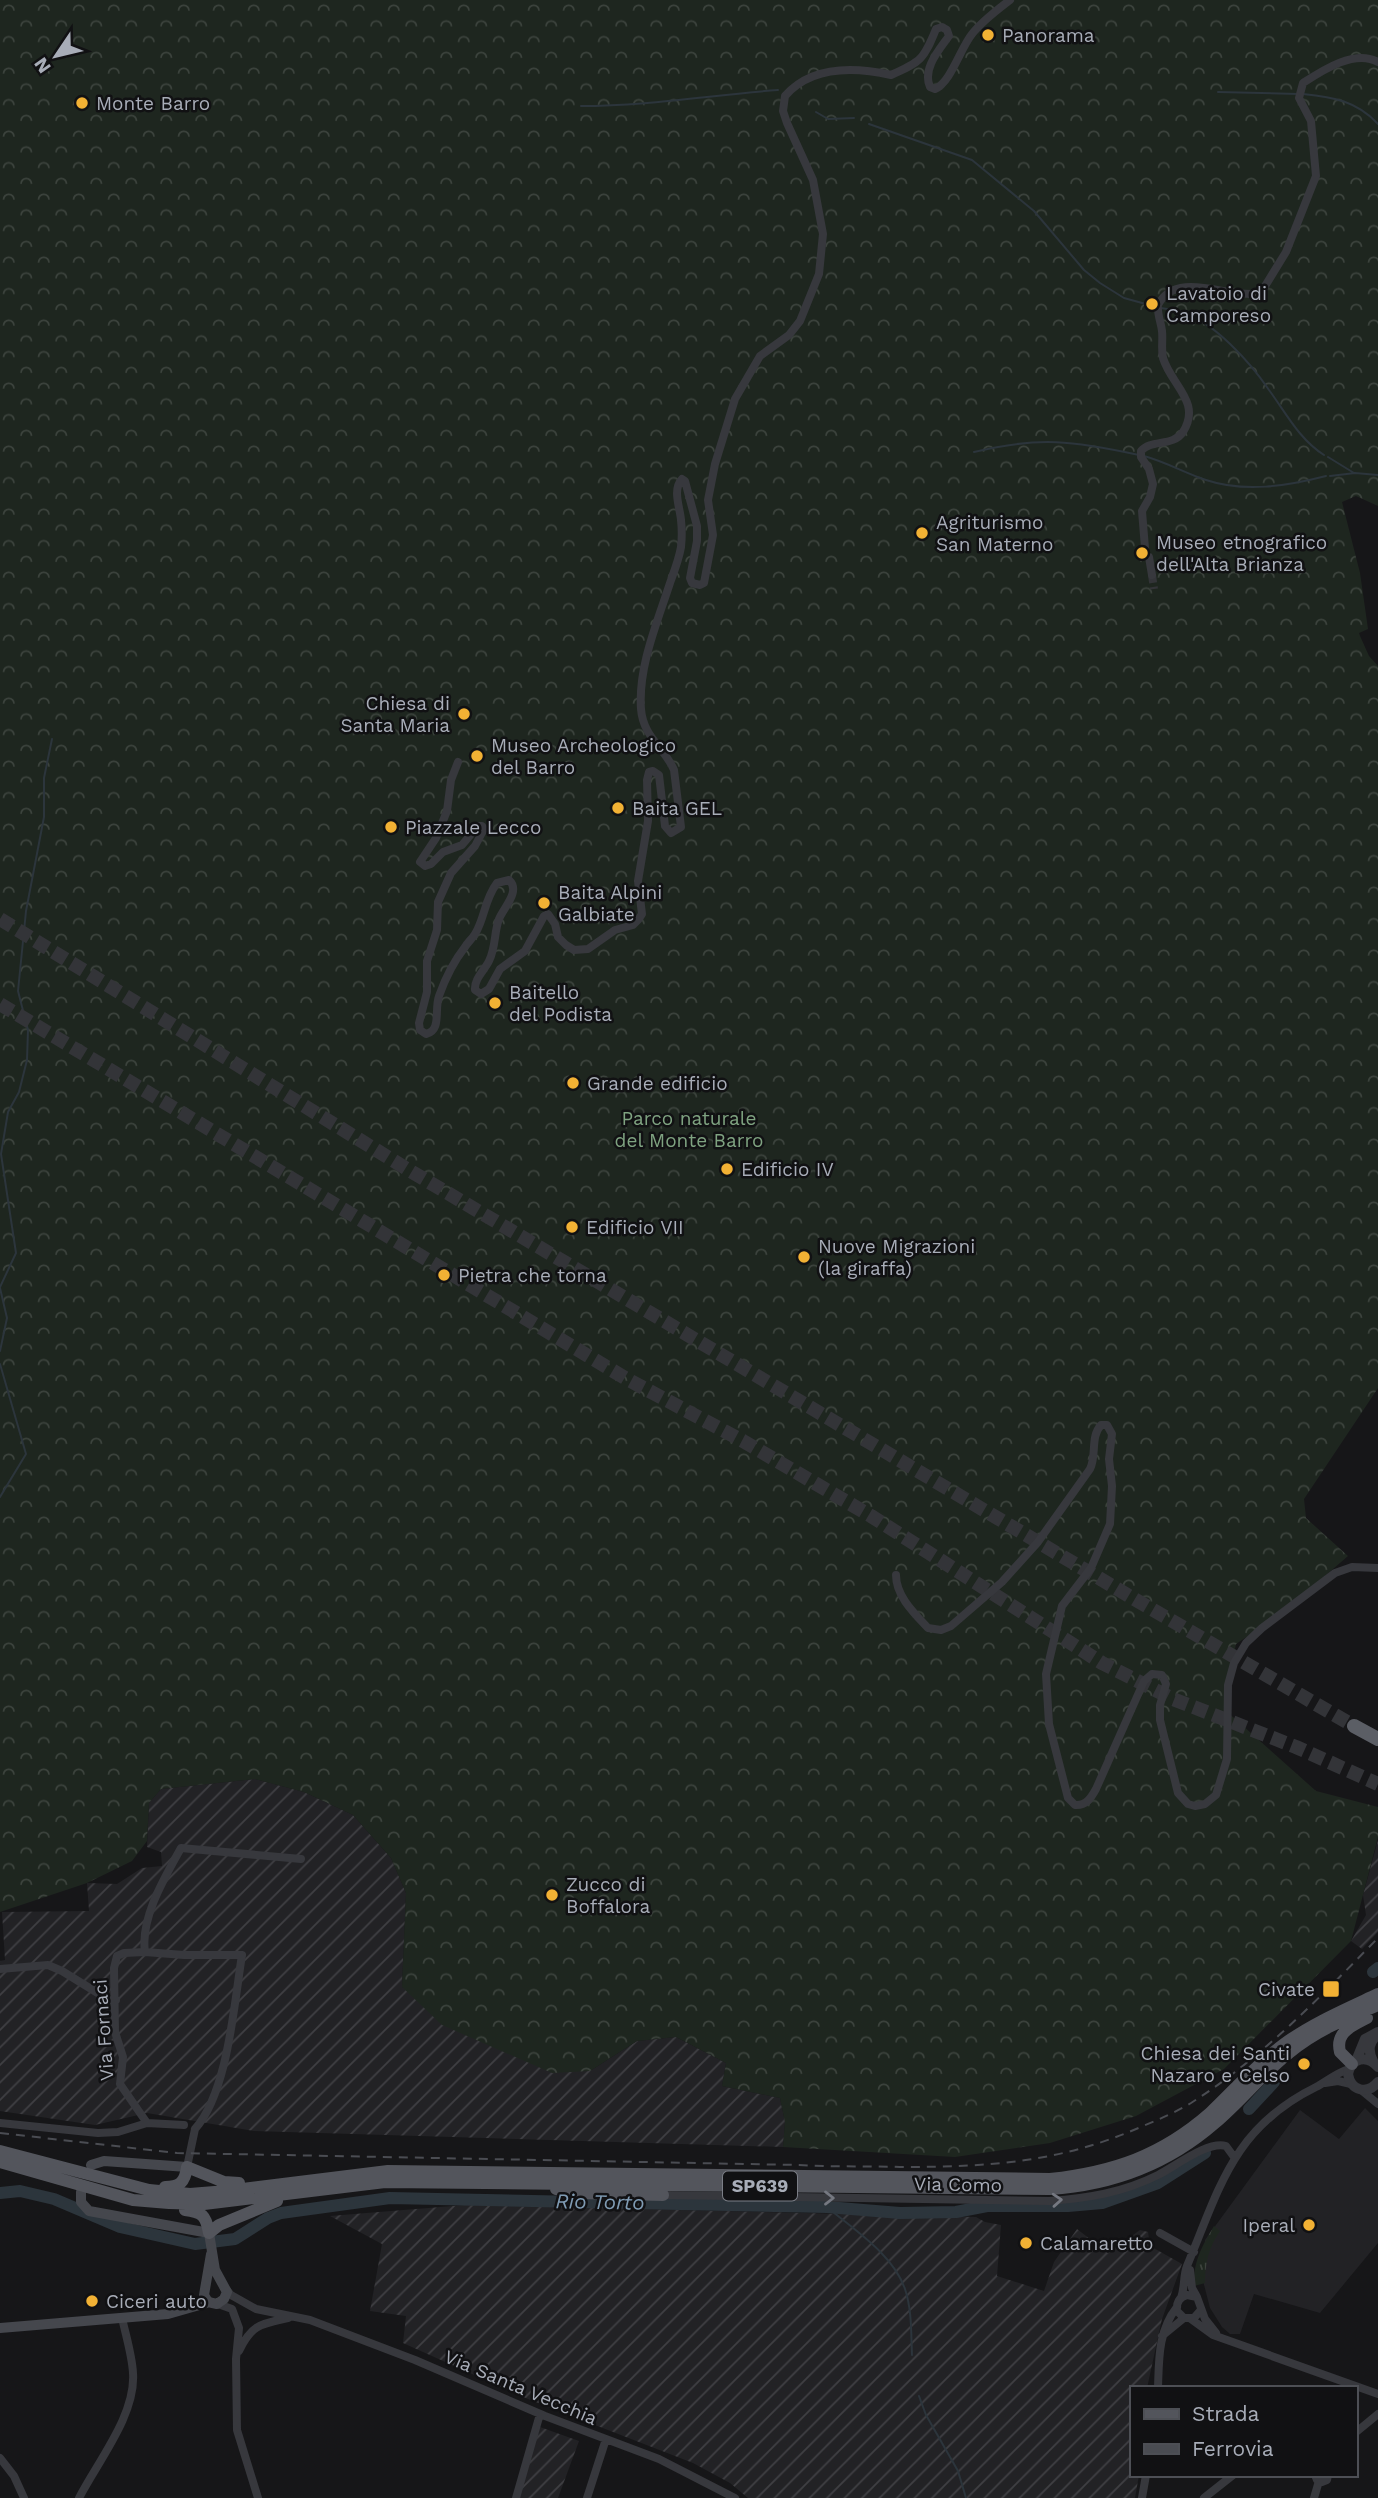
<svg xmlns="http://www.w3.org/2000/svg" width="1378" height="2498" font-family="'Work Sans',sans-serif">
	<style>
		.built { fill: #222225 }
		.industrial { fill: url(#industrial-furrows) }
		.grass { fill: url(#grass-tufts) }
		.forest { fill: url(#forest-crowns) }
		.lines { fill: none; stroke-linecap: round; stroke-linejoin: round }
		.stream { stroke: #2c353c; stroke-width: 2 }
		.river { stroke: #2c353c; stroke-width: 12 }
		.minor-tunnel { stroke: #333438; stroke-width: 8; stroke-dasharray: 8 4; stroke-linecap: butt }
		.trunk-tunnel { stroke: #333438; stroke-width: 14; stroke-dasharray: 14 7; stroke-linecap: butt }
		.minor { stroke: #37383d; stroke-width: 8 }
		.tertiary { stroke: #37383d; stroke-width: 10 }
		.secondary { stroke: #45474d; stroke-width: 10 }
		.primary { stroke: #53555c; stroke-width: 12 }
		.trunk { stroke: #5b5e65; stroke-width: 14 }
		.rail { stroke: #4a4c52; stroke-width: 2; stroke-dasharray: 9 7; stroke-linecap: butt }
		.oneway { stroke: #757881 }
		.poi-dot { fill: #f2b134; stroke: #111113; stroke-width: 2.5 }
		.labels { text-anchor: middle; stroke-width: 5; stroke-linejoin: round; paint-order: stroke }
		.shield { fill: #111113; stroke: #7b7e86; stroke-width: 2 }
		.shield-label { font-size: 18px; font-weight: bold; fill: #a8adb8 }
		.poi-label { font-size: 19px; fill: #a8adb8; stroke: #111113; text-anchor: start }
		.park-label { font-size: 19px; fill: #7fa381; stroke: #111113 }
		.street-label { font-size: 19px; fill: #a8adb8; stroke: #111113 }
		.water-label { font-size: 21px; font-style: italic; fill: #7f9bb3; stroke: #111113 }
	</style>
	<defs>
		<pattern id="industrial-furrows" width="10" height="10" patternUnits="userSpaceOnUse" patternTransform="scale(1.75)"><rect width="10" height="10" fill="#222225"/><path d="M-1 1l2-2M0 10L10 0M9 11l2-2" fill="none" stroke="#3f3f43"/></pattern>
		<pattern id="grass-tufts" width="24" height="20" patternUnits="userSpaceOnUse" patternTransform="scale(1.75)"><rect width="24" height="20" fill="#1e261f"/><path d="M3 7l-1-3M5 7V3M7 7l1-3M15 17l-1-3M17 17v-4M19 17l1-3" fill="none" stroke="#3c433d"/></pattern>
		<pattern id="forest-crowns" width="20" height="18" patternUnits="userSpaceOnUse" patternTransform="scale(1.75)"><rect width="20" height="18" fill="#1e261f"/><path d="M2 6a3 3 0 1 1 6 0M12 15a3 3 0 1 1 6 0" fill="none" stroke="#3c433d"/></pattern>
	</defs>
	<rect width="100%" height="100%" fill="#161618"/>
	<path class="built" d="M1365,2108L1378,2121V2243L1320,2313L1254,2294L1240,2334H1230L1222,2327L1210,2308L1202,2277L1205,2240L1300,2110L1339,2139Z"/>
	<path class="industrial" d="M255,1779L304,1792L353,1815L391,1858L406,1893L402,1987L590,2071L637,2041L676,2037L726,2063L722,2086L780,2098L785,2122L783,2147L254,2131L147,2113L95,2125L0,2111V1961L5,1960L2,1912L89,1911L87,1883L117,1884L142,1868L162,1866L161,1852L147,1847L149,1803L161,1789Z
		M1378,1840V1932L1362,1949L1351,1941L1366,1915L1363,1895Z
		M465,2205L976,2217L985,2222L1001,2225L997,2276L1044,2291L1054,2262L1077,2229L1108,2253L1140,2230L1148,2232L1150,2246L1182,2264L1162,2319L1147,2388H1131V2475H1139L1135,2498H748L730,2483L693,2463L528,2399L403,2343L406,2316L370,2311L382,2244L330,2216Z
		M540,2427L579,2441L558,2498H518Z"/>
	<path class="grass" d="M1214,2226L1220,2231C1209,2247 1205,2263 1205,2283L1194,2286C1193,2262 1202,2246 1214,2226Z"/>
	<path class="forest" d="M0,0H1378V506L1356,496L1342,502L1360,573L1368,629L1359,633L1360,636L1369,656L1378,666V1388L1304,1499L1306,1518L1348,1556L1282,1613L1236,1644L1226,1690L1225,1710L1316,1791L1378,1807V1837L1351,1941L1224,2069L1136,2116L1050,2143L955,2157L783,2147L785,2122L780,2098L722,2086L726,2063L676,2037L637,2041L590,2071L552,2073L442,2025L402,1987L406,1893L391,1858L353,1815L304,1792L255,1779L161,1789L149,1803L147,1841L132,1861L87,1883L0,1912Z"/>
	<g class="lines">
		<path class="stream" d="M1218,92L1298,94
			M1303,94C1333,97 1357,101 1378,124
			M581,106C648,106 711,95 778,90
			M816,112L828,119L854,118
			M869,124L972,160L1034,211L1084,270L1100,283L1124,298L1153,306
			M1160,308C1167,309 1175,310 1182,312C1214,322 1250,362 1269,390C1286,413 1299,439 1324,455
			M974,452C1039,436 1074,441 1139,455
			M1144,456C1166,462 1185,473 1206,480C1245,493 1287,486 1326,476
			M1328,457L1354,473
			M1330,476L1355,473L1378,475
			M0,1287L16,1253L1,1154L8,1112L19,1092L27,1060L28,1030L18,991L26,911L44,817V778L52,739
			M0,1288L7,1318L0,1351
			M0,1364L26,1454L0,1497
			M827,2207C854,2230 893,2254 905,2289C912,2310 911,2333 912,2355
			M919,2396L926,2415L958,2471L966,2498"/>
		<path class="river" d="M1373,1972L1378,1968
			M1249,2109L1274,2082
			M0,2193L20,2191L54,2199L120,2227L195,2244L235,2239L268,2218L281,2213L390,2198L827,2207L900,2213L956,2212L987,2206H1068L1102,2203L1158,2183L1205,2153"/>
		<path class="minor-tunnel" d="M1152,575L1154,589"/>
		<path class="trunk-tunnel" d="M0,919L407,1169L1136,1600L1354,1726
			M0,1004L625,1378L743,1441L871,1516L1102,1663L1173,1699L1296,1747L1378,1784"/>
		<path class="minor" d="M1145,548L1142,511L1150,497L1153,484L1149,469L1141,457V451C1151,439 1173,447 1183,432C1202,402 1171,385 1163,358C1161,349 1163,340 1162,331C1161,322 1157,314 1158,305C1173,276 1211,290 1236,293C1243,294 1251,294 1259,294L1262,291L1286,252L1316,176L1311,121L1299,98L1303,83C1323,70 1355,49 1378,62
			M1149,557L1152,575
			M458,762L451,780L447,811L436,838L420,862L425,866L431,864L443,852L462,845L478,826H482L484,829L475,846L451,873L438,902L437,930L427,961V992L419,1023L420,1030L426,1034C442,1030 434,1010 439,996C445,979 454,961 465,947C468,942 472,939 475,934C485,918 484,900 497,883L509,880C521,891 504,907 499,919C494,932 496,947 489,961C484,971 474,979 475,990L481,994L489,989L500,969L525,951L544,916L548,914L555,924L558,937L566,945L574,950L588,949L615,930L633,925L638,920L642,914L638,881L648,821L647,780L649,772L653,771L659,775L665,826L671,833L681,827L674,770C665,748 643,737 641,709C638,667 657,623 670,583C674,572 679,559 681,547C682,538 682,529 681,520C680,507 672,490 682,479L685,481L697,526V541L690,578L692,583L700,585L704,583L713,535L708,500L715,464L735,399L760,356L789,335L800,321L819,274L823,234L813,180L787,123L783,111L785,96C812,65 855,67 891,75C921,62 924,59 936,29L942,27L947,30L949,36C939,50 922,69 930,87L935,89C951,82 960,49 972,34C982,21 997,10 1010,0
			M896,1575C896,1596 914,1613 928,1628L941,1630L951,1626L1002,1582L1038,1542L1090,1469C1097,1455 1090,1437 1101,1425H1107L1112,1434L1109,1459L1112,1486L1110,1524L1091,1568L1062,1606L1046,1674L1049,1724L1068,1798L1075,1805C1086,1806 1091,1798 1096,1789L1144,1681L1152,1674L1162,1675L1166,1684L1160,1705V1720L1178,1793L1188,1804L1195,1806L1205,1804L1216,1795L1227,1759L1228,1685L1234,1663L1246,1643L1262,1628L1335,1573L1352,1567L1378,1568
			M145,1952L124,1953L117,1956L114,1968L115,2032L123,2057L120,2084L147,2123
			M0,1969L48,1965L62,1971L109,2000H116
			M1325,2083L1338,2081L1351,2084
			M1361,2090L1378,2104
			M0,2123L98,2133L118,2132L147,2123L184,2125
			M195,2129C228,2092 234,2004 242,1955H184L145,1952C140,1918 165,1877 181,1848L301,1859
			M187,2167L195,2129
			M663,2195L1049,2201C1088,2198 1122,2193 1158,2175C1176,2166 1207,2141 1226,2146L1234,2157
			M1160,2233L1194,2252
			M1190,2270L1192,2288L1197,2297
			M226,2289L231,2295L256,2309L310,2320L415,2360L545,2416L659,2459L735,2498
			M1181,2298C1185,2287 1183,2276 1187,2266C1220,2187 1233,2128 1316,2087C1327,2081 1336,2073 1349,2069
			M218,2304L232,2309L239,2328L236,2359L237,2430L258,2498
			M1201,2310L1194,2318H1184L1177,2311C1176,2303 1179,2297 1187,2295L1197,2297L1205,2319L1216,2333
			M1191,2319L1213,2335L1378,2394
			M1162,2336L1184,2318
			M239,2351C252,2324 261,2324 288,2318
			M1158,2388C1159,2359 1158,2331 1177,2307
			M1355,2433L1378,2414
			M0,2458L14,2476L24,2498
			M1315,2475L1317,2480L1322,2482L1327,2480L1328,2475
			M79,2498C98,2461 136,2415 133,2373C132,2355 126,2336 122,2318
			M516,2498L540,2414
			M587,2498L606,2439
			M1142,2498L1146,2475
			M1204,2498L1233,2475
			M1314,2498L1319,2481"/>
		<path class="tertiary" d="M1356,2061L1365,2039L1378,2032
			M1373,2061C1368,2051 1368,2042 1378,2035
			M1378,2067C1367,2054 1351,2058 1348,2074C1351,2091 1367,2095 1378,2082"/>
		<path class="secondary" d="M91,2165L104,2161L187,2167
			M81,2192V2202L89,2211L209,2233L215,2270L227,2292L224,2299L217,2304L208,2302L204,2295L211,2254
			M0,2328L168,2314L210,2302"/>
		<path class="primary" d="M1352,2064L1340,2052C1335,2032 1352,2026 1367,2018
			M0,2151L149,2190L190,2194L227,2191L388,2171L1050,2179C1113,2172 1161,2156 1210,2113C1234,2090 1257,2064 1284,2044C1313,2023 1346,2009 1378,1994
			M0,2162L133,2200L169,2203L204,2204L385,2182L1050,2189C1112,2185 1168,2164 1215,2123C1241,2101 1262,2074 1289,2053C1315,2031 1347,2018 1378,2005
			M165,2187C180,2187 185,2182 187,2167L224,2182L239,2183
			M556,2189L580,2193L663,2195
			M185,2210C202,2212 206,2215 209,2233L219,2225L277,2201"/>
		<path class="trunk" d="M1354,1726L1378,1739"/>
		<path class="rail" d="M0,2133L177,2153L799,2165C832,2167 866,2166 900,2167C989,2167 1060,2163 1143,2126C1160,2119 1176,2112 1191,2103C1262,2058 1320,1997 1378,1938"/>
	</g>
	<defs><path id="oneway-chevron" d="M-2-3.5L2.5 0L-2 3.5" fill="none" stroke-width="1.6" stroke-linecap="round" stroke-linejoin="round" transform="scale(1.75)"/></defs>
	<g class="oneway">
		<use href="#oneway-chevron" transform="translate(829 2198)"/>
		<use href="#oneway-chevron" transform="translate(1057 2200) rotate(-4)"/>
	</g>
	<g class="poi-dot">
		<circle cx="988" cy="35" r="7"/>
		<circle cx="82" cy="103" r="7"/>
		<circle cx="1152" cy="304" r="7"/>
		<circle cx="922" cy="533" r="7"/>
		<circle cx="1142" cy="553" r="7"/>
		<circle cx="464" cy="714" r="7"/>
		<circle cx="477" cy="756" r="7"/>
		<circle cx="618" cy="808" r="7"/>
		<circle cx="391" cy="827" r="7"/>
		<circle cx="544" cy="903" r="7"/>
		<circle cx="495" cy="1003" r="7"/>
		<circle cx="573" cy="1083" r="7"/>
		<circle cx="727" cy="1169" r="7"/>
		<circle cx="572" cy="1227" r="7"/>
		<circle cx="804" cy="1257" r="7"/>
		<circle cx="444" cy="1275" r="7"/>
		<circle cx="552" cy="1895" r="7"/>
		<rect x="1322" y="1980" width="18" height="18" rx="3.5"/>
		<circle cx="1304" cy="2064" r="7"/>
		<circle cx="1309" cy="2225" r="7"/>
		<circle cx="1026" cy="2243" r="7"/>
		<circle cx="92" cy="2301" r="7"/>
	</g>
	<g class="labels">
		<rect class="shield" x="723" y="2171.5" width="74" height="29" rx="5"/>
		<g class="shield-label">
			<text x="760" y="2192">SP639</text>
		</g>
		<g class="poi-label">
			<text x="1002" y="42">Panorama</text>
			<text x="96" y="110">Monte Barro</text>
			<text x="1166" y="300">Lavatoio di<tspan x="1166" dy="22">Camporeso</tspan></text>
			<text x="936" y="529">Agriturismo<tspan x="936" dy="22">San Materno</tspan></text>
			<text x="1156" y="549">Museo etnografico<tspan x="1156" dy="22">dell'Alta Brianza</tspan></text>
			<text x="450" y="710" text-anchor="end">Chiesa di<tspan x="450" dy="22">Santa Maria</tspan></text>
			<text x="491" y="752">Museo Archeologico<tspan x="491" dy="22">del Barro</tspan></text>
			<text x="632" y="815">Baita GEL</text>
			<text x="405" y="834">Piazzale Lecco</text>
			<text x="558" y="899">Baita Alpini<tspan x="558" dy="22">Galbiate</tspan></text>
			<text x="509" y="999">Baitello<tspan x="509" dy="22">del Podista</tspan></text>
			<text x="587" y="1090">Grande edificio</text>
			<text x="741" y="1176">Edificio IV</text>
			<text x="586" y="1234">Edificio VII</text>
			<text x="818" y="1253">Nuove Migrazioni<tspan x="818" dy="22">(la giraffa)</tspan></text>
			<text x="458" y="1282">Pietra che torna</text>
			<text x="566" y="1891">Zucco di<tspan x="566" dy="22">Boffalora</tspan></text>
			<text x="1315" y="1996" text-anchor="end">Civate</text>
			<text x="1290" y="2060" text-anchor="end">Chiesa dei Santi<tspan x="1290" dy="22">Nazaro e Celso</tspan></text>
			<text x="1295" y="2232" text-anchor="end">Iperal</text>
			<text x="1040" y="2250">Calamaretto</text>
			<text x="106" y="2308">Ciceri auto</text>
		</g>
		<g class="park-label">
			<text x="689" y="1125">Parco naturale<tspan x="689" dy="22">del Monte Barro</tspan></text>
		</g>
		<g class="street-label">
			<text transform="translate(103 2030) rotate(-94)" y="7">Via Fornaci</text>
			<text transform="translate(958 2184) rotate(1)" y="7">Via Como</text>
			<text transform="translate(521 2387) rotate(23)" y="7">Via Santa Vecchia</text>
		</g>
		<g class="water-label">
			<text transform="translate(600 2202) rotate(1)" y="7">Rio Torto</text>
		</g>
	</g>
	<rect x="1130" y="2386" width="228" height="91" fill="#111113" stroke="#4d4f55" stroke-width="2"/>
	<rect x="1144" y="2409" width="35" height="10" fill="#53555c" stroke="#4d4f55" stroke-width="2"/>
	<text x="1192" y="2421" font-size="21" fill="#a8adb8">Strada</text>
	<rect x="1144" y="2444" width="35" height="10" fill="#4a4c52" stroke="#4d4f55" stroke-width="2"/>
	<text x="1192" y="2456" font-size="21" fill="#a8adb8">Ferrovia</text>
	<g transform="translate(56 56) rotate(235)" stroke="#111113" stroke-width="5" paint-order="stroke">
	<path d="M0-5L12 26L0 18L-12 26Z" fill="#a8adb8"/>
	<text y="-10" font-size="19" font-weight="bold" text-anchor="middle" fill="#a8adb8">N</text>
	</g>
</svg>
